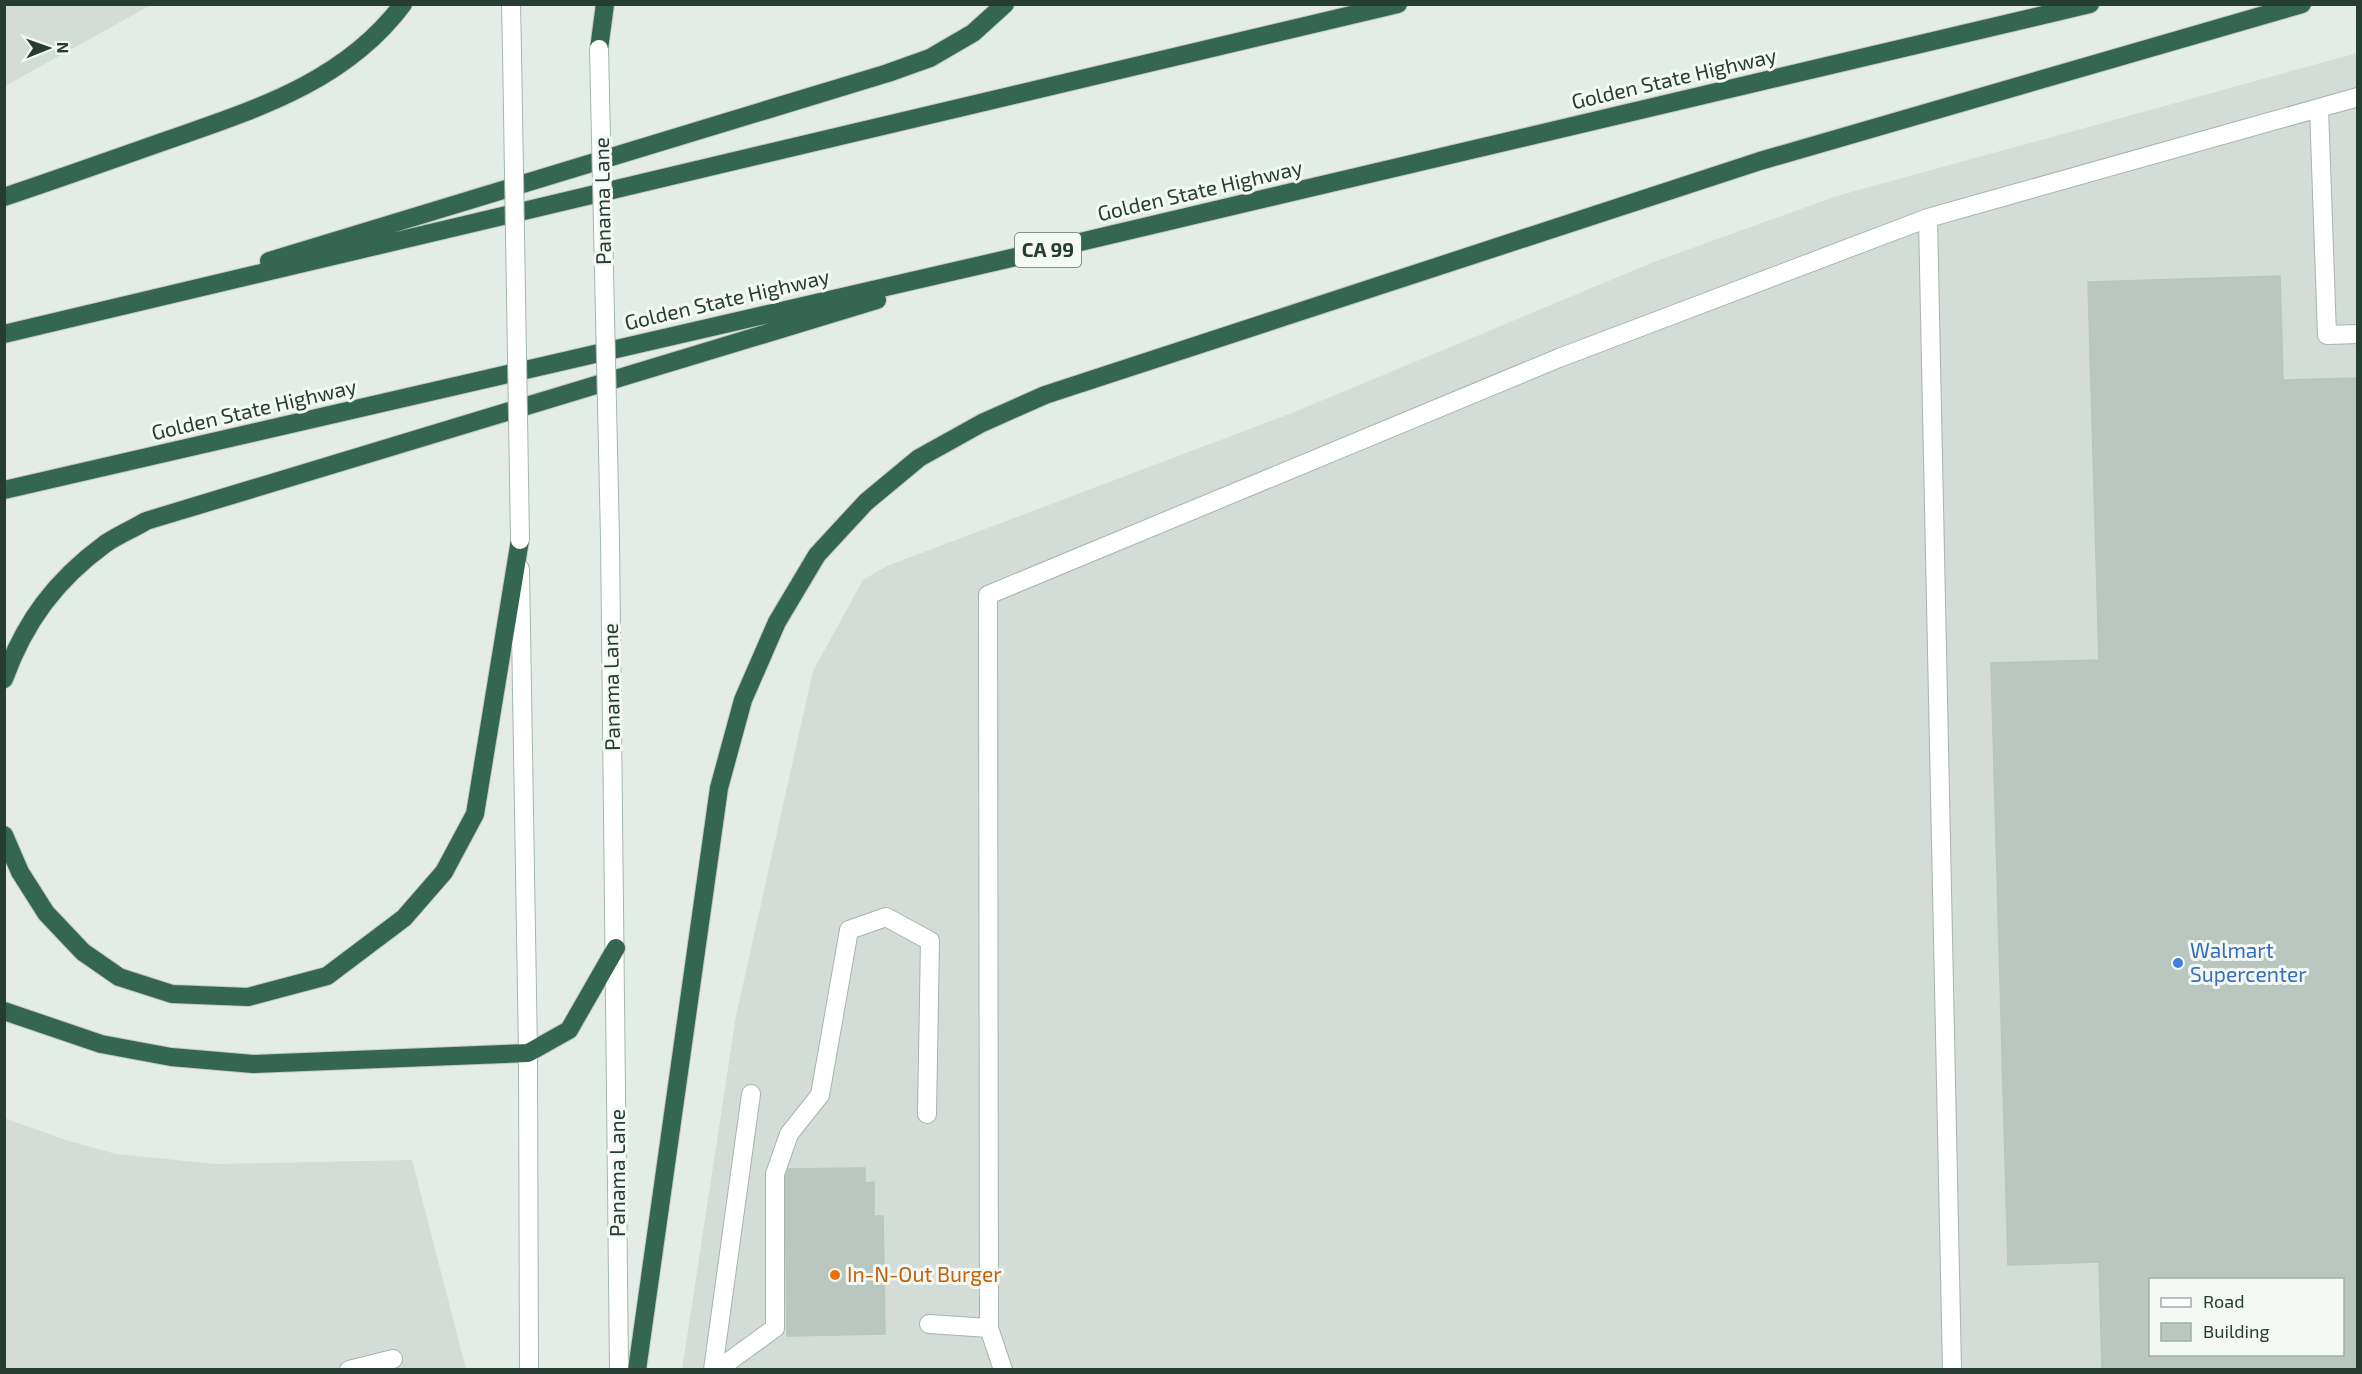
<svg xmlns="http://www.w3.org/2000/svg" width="2362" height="1374" font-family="'Exo 2',sans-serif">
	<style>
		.built { fill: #d3dcd6; fill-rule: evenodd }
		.building { fill: #bac7c0; stroke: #b7c6bd; stroke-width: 1.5; fill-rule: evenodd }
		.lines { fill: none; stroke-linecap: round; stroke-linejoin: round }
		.lane-casing { stroke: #a7b4ad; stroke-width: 20 }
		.secondary-casing { stroke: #a4b7ad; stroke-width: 20 }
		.highway-casing { stroke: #c2c9c6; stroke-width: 20 }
		.lane { stroke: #fff; stroke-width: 18 }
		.secondary { stroke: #fff; stroke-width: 18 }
		.highway { stroke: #346652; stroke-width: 18 }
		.secondary-bridge-casing { stroke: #a4b7ad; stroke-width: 20; stroke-linecap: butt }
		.secondary-bridge { stroke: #fff; stroke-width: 18 }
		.shop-dot { fill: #3f7fe0; stroke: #f5f9f6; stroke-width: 2 }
		.food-dot { fill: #e8710a; stroke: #f5f9f6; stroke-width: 2 }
		.labels { text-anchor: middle; stroke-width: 6; stroke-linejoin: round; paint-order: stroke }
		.shield { fill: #f5f9f6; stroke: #63756d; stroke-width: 1.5 }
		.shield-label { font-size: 20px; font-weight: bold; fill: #253d32 }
		.street-label { font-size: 21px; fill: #253d32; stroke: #f5f9f6 }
		.shop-label { font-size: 21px; fill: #366cbe; stroke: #f5f9f6; text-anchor: start }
		.food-label { font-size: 21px; fill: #c56008; stroke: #f5f9f6; text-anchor: start }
	</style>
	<rect width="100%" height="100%" fill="#e4ece7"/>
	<path class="built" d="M5,4H151V5L5,86Z
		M2357,53V1369L682,1370L736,1016L813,671L863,580L887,566L1292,413L1659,260L1837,196ZM2150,1280H2342V1354H2150Z
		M4,1118L69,1141L116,1154L215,1164L412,1160L466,1369H5Z"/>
	<path class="building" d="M2280,276L2283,380L2358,378V1368L2102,1370L2099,1262L2008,1265L1991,663L2099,660L2088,282ZM2150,1280H2342V1354H2150Z
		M865,1168V1183L874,1182V1216H883L885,1334L787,1336L785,1169Z"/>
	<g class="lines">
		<defs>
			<path id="lane" d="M2319,108L2327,335L2358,334
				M1928,218L1952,1370
				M929,1324L989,1328
				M349,1370L393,1359
				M713,1370L751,1094
				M717,1370L775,1328V1174L789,1134L820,1095L849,930L886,917L930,941L927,1114
				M1003,1370L989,1328L988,595L1559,358L1928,218L2358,97"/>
			<path id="secondary" d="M511,4L512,51
				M610,538L619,1370
				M520,569L528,1053L529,1370"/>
			<path id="highway" d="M599,49L605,4
				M4,197C58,179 111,160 165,141C253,110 344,83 403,4
				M269,261L888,73L930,58L973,33L1005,4
				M4,334L1398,4
				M4,490L1042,251L2090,4
				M4,679C25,621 56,580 105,544C118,535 133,529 146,521L877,300
				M4,835L20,872L46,913L83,952L119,977L172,994L248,997L327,976L404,918L444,872L475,814L520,540
				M4,1011L101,1044L171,1057L253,1064L528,1053L569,1030L616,948
				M637,1370L719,788L743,700L777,622L817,555L866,502L919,458L982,423L1045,395L1760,161L2302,4"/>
		</defs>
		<use href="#lane" class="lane-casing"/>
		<use href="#secondary" class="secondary-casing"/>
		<use href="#highway" class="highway-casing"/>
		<use href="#lane" class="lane"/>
		<use href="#secondary" class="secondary"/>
		<use href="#highway" class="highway"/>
		<defs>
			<path id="secondary-bridge" d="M599,49L610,538
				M512,51L520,540"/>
		</defs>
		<use href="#secondary-bridge" class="secondary-bridge-casing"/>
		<use href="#secondary-bridge" class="secondary-bridge"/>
	</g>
	<circle class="shop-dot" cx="2178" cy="963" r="6"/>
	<circle class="food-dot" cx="835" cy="1275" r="6"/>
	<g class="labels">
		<rect class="shield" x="1015" y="233" width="66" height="34" rx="4.5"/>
		<g class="shield-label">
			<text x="1048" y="257">CA 99</text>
		</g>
		<g class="street-label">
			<text transform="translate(1674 79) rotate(-13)" y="7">Golden State Highway</text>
			<text transform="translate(1200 191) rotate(-13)" y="7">Golden State Highway</text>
			<text transform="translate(603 201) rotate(-91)" y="7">Panama Lane</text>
			<text transform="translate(727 300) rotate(-13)" y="7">Golden State Highway</text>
			<text transform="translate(254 410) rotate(-13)" y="7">Golden State Highway</text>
			<text transform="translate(612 687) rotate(-91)" y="7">Panama Lane</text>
			<text transform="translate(618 1173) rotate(-90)" y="7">Panama Lane</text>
		</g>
		<g class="shop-label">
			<text x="2190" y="958">Walmart<tspan x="2190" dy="24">Supercenter</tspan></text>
		</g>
		<g class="food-label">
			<text x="847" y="1282">In-N-Out Burger</text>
		</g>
	</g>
	<rect width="2362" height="1374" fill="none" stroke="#253d32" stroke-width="12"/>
	<rect x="2149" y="1278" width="195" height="78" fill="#f5f9f6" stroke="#a2aea8" stroke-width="1.5"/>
	<rect x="2161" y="1298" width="30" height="9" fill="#ffffff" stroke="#a2aea8" stroke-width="1.5"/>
	<text x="2203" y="1308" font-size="18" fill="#253d32">Road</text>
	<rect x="2161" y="1323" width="30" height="18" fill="#bac7c0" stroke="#a2aea8" stroke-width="1.5"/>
	<text x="2203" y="1338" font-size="18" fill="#253d32">Building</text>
	<g transform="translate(48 48) rotate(89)" stroke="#f5f9f6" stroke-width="4.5" paint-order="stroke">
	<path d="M0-4.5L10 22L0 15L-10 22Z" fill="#253d32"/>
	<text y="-9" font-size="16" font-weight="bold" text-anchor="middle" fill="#253d32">N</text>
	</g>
</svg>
